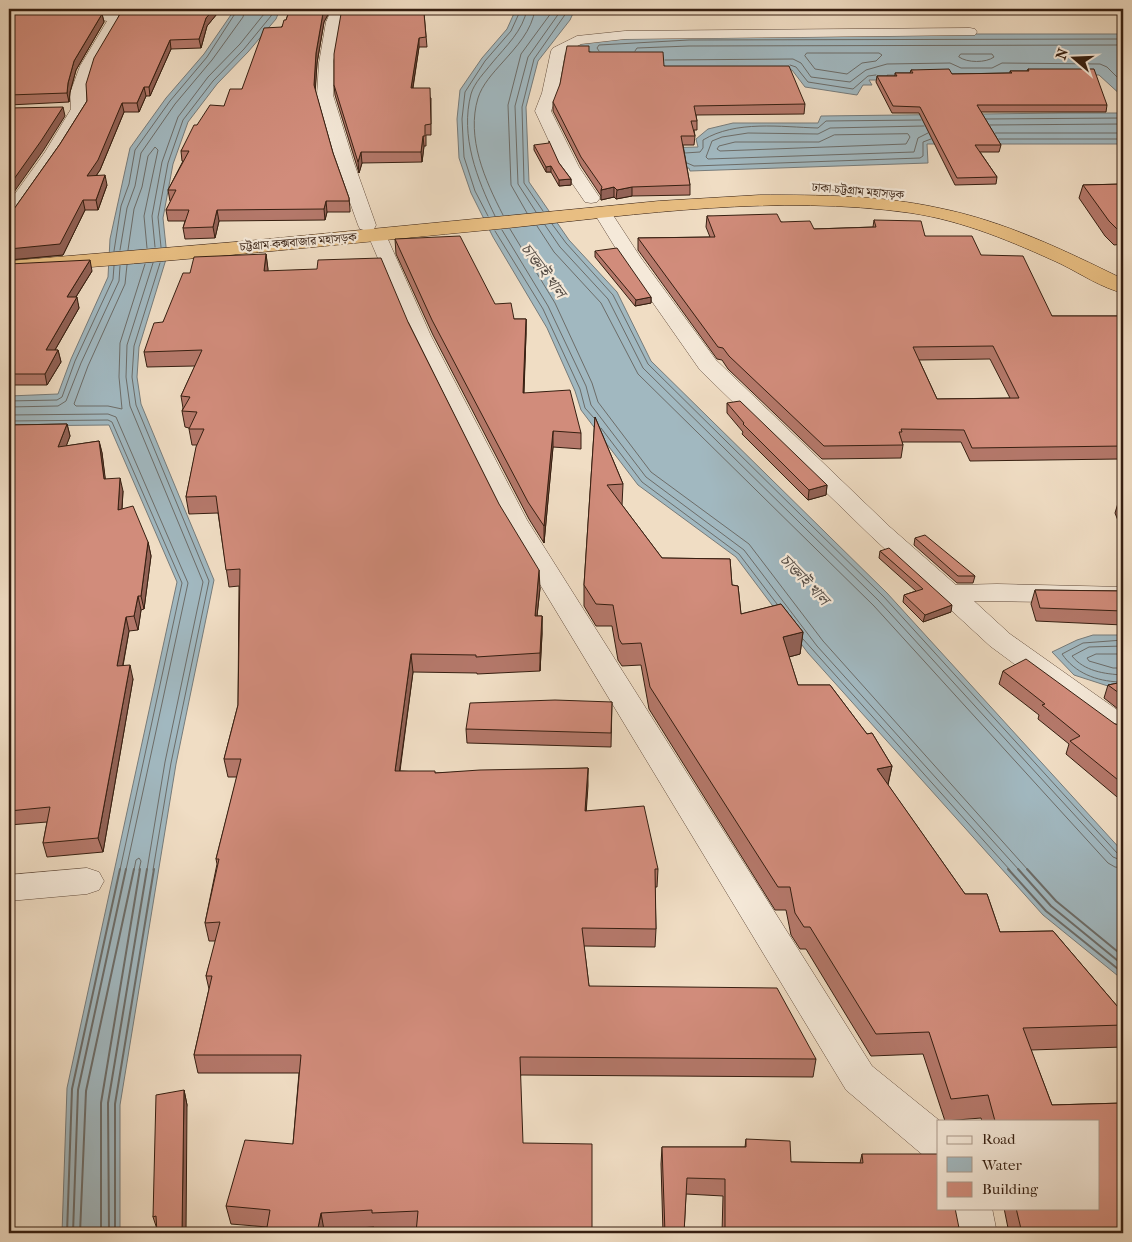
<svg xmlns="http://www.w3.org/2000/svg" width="1132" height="1242" font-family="'IM FELL French Canon','Noto Serif Bengali',serif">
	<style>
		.water { fill: #a1b8c0; stroke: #767b7a }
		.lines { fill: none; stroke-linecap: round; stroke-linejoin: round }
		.shore-far1 { stroke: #6c6c68; stroke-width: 1 }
		.shore { stroke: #6c6c68; stroke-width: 2 }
		.minor-casing { stroke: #644e3e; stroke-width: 1 }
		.highway-casing { stroke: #361f11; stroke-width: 1 }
		.minor { fill: #f5e9d9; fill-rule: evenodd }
		.highway { fill: #e8be82; fill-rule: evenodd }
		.wall { fill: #b4786a; stroke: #361f11; fill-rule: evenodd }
		.shaded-wall { fill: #926256; stroke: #361f11 }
		.building { fill: #d18c7b; stroke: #361f11; fill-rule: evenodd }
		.labels { text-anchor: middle; stroke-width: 4.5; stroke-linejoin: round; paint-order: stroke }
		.far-street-label { font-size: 12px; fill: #361f11; stroke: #f5e9d9 }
		.water-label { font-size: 16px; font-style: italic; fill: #564d46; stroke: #f5e9d9 }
	</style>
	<rect width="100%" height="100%" fill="#f0ddc4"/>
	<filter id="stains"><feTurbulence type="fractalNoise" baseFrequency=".004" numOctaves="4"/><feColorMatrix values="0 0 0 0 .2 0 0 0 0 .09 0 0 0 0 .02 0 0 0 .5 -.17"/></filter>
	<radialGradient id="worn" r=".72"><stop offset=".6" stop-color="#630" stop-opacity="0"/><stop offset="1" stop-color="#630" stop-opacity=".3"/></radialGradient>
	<path class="water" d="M235,9H280L276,19L248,52L217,84L188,122L173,164L163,218L167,256L139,347L137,377L141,404L214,580L176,764L120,1105V1233H62L67,1088L177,582L109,425L9,426V396L58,394L71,359L108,277L110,239L130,148L166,98L204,54Z
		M516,9H575L570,20L538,61L526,107L529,182L569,240L617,292L651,361L887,593L1123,852V980L1043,915L808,653L736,557L638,485L581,410L575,391L547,328L493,237L471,193L459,158L457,119L460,90L482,58L507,29Z
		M868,34H1123V97L1099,75H887L889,80H869L872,85H863L857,95L805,87L792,70L628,71L595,53H562L579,42L627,37Z
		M1063,113H1123V144H927L928,163L690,171L689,168L676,169L621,149L698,147L696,139L708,129L733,123H818L821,116Z
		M1093,635H1123V686L1111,687L1074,675L1052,652L1077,640Z"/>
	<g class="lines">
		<path class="shore-far1" d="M599,51L597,48L599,45L689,40L1123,39
			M635,51L637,48L689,46L1123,45
			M807,53H879L882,55L876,61L862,63L847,74L815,69L805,56Z
			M961,54H992L994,57C986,63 967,63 959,57Z
			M665,60L793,59L801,63L811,77L850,82L866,70L887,64L950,63L961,68H992L1002,63L1100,64L1107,67L1123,83
			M790,65L796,67L808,82L853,89L868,76L876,75
			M986,119L1123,118
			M990,125L1123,124
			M924,126L830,128L818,134L748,133L722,137L712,141L706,157L708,159L914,152L918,138L928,133
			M995,133H1123
			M908,134L910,137L906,144L720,151L717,149L719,146L735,142H819L834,135Z
			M999,139H1123
			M685,153L700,152L703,148V140C736,120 781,127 818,128L826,121L921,120
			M687,163L694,166L920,158L923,156V142L931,139
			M543,211L524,183L522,107L534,59L569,9
			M536,212L518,184L515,106L528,57L562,9
			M527,213L511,185L508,105L521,54L554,9
			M503,215C485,180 466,138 478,98C482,85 493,73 502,63C516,47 532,31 535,9
			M488,216L475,191L464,157L462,119L465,92L485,61L511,31L521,9
			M495,216C477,179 460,136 471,94C474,83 485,72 492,63C506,46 523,31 527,9
			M552,224L566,243L613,295L648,364L884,597L1117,853L1123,854
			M545,225L560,247L608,299L643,368L879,601L1113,857L1123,861
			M537,226L554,252L601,303L638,374L874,606L1108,863L1115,867L1123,868
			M510,229L555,303L592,383L598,402L651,472L749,544L823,641L1028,870
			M502,230L548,306L586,386L591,405L646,477L744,550L817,646L1019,870
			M495,231L543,309L580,389L585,408L594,418
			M155,247L152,216L162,162L178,117L208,77L240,44L268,9
			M161,247L158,217L168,163L183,120L213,81L244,49L271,16L274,9
			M120,250L127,208L135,186L141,153L175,104L212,60L243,17L245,9
			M128,250L134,209L142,187L148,156L155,147L158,150L144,216L147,248
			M114,251L121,206L129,184L135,150L170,101L207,57L238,9
			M127,265L125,284L88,366L74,404L76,406H108L122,409L119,377L120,343L145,264
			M9,401L57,400L62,397L75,361L113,279L114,266
			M9,407L58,406L66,401L81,363L119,281L120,266
			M9,415L108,414L116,417L188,583L126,870
			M9,421L108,420L112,422L182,583L120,870
			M601,428L642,482L739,554L777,604
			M803,639L1010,870
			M1123,646L1089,647L1072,656C1084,671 1104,674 1123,675
			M1123,654H1096L1087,658L1089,661L1113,668H1123
			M1119,682C1096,681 1075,673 1062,654L1083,643L1123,640
			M134,870L136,860L139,858L141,861L139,870
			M147,870L165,762L203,582L130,406L126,377L127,345L153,263
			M153,870L171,763L209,581L136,405L132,377L134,346L160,263"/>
		<path class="shore" d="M1008,869L1046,911L1123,973
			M1018,869L1051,906L1123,965
			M1027,869L1056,901L1123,956
			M67,1233L72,1089L120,869
			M73,1233L78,1090L126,869
			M80,1233L86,1091L134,869
			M101,1233V1103L140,869
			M109,1233L108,1103L147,869
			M115,1233V1104L154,869"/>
		<defs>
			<path id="minor" d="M95,9H109L106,12L121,15L123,18L94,66L86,93L87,109L61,153L15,218L9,219V202L45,152L71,109L70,93L80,66L107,21L92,18L90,15Z
				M332,9H346L340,22L333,63V95L354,163L376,225L374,229L367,231L360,229L358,225L336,163L317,95L319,63L326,22Z
				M970,28L975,29L977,32L975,35L625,39L581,44L565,53L558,93L551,111L579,167L600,198L597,202L591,203L585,202L561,167L535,111L542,93L551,51L553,48L577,36L625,31Z
				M603,208L609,209L641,258L716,360L890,527L956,585L997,584L1123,587V603L974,601L1010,634L1123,714V739L1112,736L990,646L872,537L700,370L623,260L594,213L597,209Z
				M377,229L384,231L386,235L431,336L527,520L872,1066L940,1121H938V1161L924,1156L846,1090L501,520L411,336L368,235L370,231Z
				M87,868L99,872L104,881L99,890L87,894L9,901V875Z
				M952,1208H992L997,1233H955Z"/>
			<path id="highway" d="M760,195C819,195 880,195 939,208C1004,221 1064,250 1123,279V293C1102,288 1081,274 1061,264C1013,242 964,221 911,213C777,194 641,214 508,228C342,244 175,262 9,273V261L258,240L659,201Z"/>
		</defs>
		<use href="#minor" class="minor-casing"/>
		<use href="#highway" class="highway-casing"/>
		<use href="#minor" class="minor"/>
		<use href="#highway" class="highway"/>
	</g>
	<path class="wall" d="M9,9H93L91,11L102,14L104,22L76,70L70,92L69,102L9,105Z
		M109,9H221L207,26L201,48L171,49L150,96H146L139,112H124L100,170L96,176L107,185L98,210H85L63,255L9,260V210L14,209L60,144L87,101L120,13L110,11Z
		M290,9H331L324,22L317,63L315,90L333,153L349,198L350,209V212H327L325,220L219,221L215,238L185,239L183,228L185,221H168L166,210L171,201H170L168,190L183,161H182L181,151L197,125L224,106L242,89L286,20Z
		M424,13L427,47H419L413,88L431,98V135H426V146H424L422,162L362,163L359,173L335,95L334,85L393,14Z
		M589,52L664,66L805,104L804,114L696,115L697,121V130H694L695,136L694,145H683L690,185V195L632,196L616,199L614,197L601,200V196L581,166L553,111V102Z
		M1028,69L1107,105L1106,112H981L1001,145L999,152H980L997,177L996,184L955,185L919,113H892L876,82L877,76H895V73H910L911,70L952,74L1010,73V71H1027Z
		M534,145L559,163L571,179V185L559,186L551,172H546L534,150Z
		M1123,184V244L1114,245L1105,236L1079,198L1083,185Z
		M707,216L781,222L814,229L873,227L874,220L925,236L981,255L1052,316H1123V468L1119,459L970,461L961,442H902L903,445L901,458L822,459L728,369L722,360L717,359L638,250V238L710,237L706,227ZM990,359L1010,398L937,399L919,360Z
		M395,239L495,304L514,319H526V334L524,393L581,433V449L553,447L544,543L529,519L433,335L396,254Z
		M595,251L651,297V303L635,306L595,257Z
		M266,254L268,271L408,322L540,588L537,616H542V634L540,671L477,674V673L413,672L400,771L435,773L588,768L586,811L658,869L657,887H655L656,929L655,947L584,946L589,986L816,1059L813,1077L521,1075L417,1229L374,1230V1227L324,1230L267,1227L231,1224L226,1206L293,1144L299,1073H198L194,1055L209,989L206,976L216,941H209L205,923L217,864L216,859L237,777H228L224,759L238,705L239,586L229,587L218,513L189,514L186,497L197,445H192L189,429V428L185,427L182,411L183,408L181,396L195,366L147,367L144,352L163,322L190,273Z
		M9,264L92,271L76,297L79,308L55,350H58L61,362L47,385H12L10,387H9Z
		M727,403L827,485L826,495L808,500L742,434L743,432L727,413Z
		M595,417L623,484L622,505L662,558L730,559L732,585L738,586L741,614L781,604L803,632L800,654L789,657L798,685H830L867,734L872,733L892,766L888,785L965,894H987L1000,932L1053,931L1123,1013V1047L1031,1050L1052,1105L1123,1103V1233H1009L1004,1208H1098V1121H982L981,1118L945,1121L923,1054L871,1056L806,949H800L791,935L786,910H775L649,709L641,665L622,666L618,660L612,626H596L584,606V585Z
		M67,424L70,436L66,446L99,441L102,453L105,479L123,491L122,509L148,542L151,556L144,609L141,610L138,630L129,631L123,666L133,679L103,852L47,857L43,843L47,822L9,825V425Z
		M1119,500H1123V533L1115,513Z
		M915,538L975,576L973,583H957L914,545Z
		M880,551L951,612L923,622L903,602L904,595L916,591L879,558Z
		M1035,590L1123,591V625L1036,621L1031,604Z
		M1003,671L1115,724L1123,726V802L1066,754L1069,744L1038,719L1039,715L999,684Z
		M1123,682V713L1104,698L1108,685Z
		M612,702L611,747L467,743L466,729Z
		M184,1090L187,1105L157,1229L153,1217Z
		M746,1139L791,1162L860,1163L862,1154L960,1233H722L723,1196L686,1194L684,1233H663L661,1164L662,1147H745Z"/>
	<path class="shaded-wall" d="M214,9H221L207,26L201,48L199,39L206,18Z
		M325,9H331L324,22L317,63L315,95L314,85L316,53L323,13Z
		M388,9H399L382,23L381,14Z
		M102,14L104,22L76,70L70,92L69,102L67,93L68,83L74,61Z
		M419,38V47L411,98V88Z
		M170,40L171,49L150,96L149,87Z
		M144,87L146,96L139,112L137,103Z
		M122,103L124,112L100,170L89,186L87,176Z
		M63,107L65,116L43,151L9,199V186Z
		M423,136L424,146L422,162L421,152Z
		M361,152L362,163L359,173L358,162Z
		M551,166V172H546V167Z
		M105,175L107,185L98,210L96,200Z
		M571,179V185L559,186V180Z
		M614,187V197L601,200V190Z
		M632,187V196L616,199L617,190Z
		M83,200L85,210L63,255L9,260V249Z
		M326,201L327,212L325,220L324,209Z
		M217,210L219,221L215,238L213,227Z
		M266,254L268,269L266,286L264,271Z
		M90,260L92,271L69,308L67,297Z
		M77,297L79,308L48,362L46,350Z
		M651,297V303L635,306L636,300Z
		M526,319V334L523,409V393Z
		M58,350L61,362L47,385L45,374Z
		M9,373L12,385L10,387L9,381Z
		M67,424L70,436L61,460L58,447Z
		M553,431V447L544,543V526Z
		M99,441L102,453L107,492L104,479Z
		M120,478L123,491L121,523L118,510Z
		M827,485L826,495L808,500L809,490Z
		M148,542L151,556L144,609L141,596Z
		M539,570L540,588L535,634V616Z
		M138,596L141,610L138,630L134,616Z
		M952,605L951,612L923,622L925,615Z
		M542,616V634L540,671V653Z
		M126,617L129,631L120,680L117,666Z
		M803,632L800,654L781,659L783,637Z
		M411,654L413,672L397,789L395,771Z
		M130,665L133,679L103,852L98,838Z
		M892,766L887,788L877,769Z
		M588,768V786L585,829V811Z
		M184,1090L187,1105L186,1233H182Z
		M321,1213L324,1230V1233H317Z"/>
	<path class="building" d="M9,9H88L89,11L102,14L74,61L68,83L67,93L9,95Z
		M123,9H214L206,18L199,39L170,40L149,87H144L137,103H122L98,160L87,176L105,175L96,200H83L60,244L9,249V210L14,209L60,144L87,101L86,84L94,58Z
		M290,9H325L323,13L316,53L314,85L333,153L349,198V201H326L324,209L217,210L213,227L183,228L189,210H166L176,190H168L189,151H181L194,125H197L210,105L224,106L230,89H242L264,28L282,27L284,20H286Z
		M343,9H388L381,14L424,13L426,37L419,38L411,88H430L431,124L425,125V136H423L421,152H361L358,162L334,85V54L341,14Z
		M567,46H589V52H663L664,66H789L805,104L694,106L697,121H691L695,136H681L690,185L632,187L617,190L614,187L601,190L602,187L581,157L553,102L560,84Z
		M949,69L952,74L1012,73L1010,71H1029L1028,69H1094L1107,105H977L1001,145H975L997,177L957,178L920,107L893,106L877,76H897L895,73H913L911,70Z
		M63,107L41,141L9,186V108Z
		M549,141L559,163L571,179L559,180L551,166L546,167L534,145L549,143Z
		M1123,184V230H1118L1109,221L1083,185Z
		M777,214L781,222L810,221L814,229L876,227L874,220L921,221L925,236H972L981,255L1023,256L1052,316H1123V447V446L972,448L964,430L901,429L902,432H899L903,445L824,446L729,356L723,348L718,347L638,238L715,237L707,216ZM993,346L1019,398L937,399L913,347Z
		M460,236L495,304L511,303L514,319H526L523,393L570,390L581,433L553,431L544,526L528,502L432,320L395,239Z
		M617,248L651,297L636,300L595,251Z
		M266,254L264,271L317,269L318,260L381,258L408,322L499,504L539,570L535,616H542L540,653L476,657V655L411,654L395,771H435V773L480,770L588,768L585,811L644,806L658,869H655L656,929L582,928L589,986L777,988L816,1059L520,1057L523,1143L592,1144V1233H416L418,1211L372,1213V1210L321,1213L317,1233H266L270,1210L226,1206L245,1140L293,1144L301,1055H194L212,976H206L220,922L205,923L219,859H216L241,759H224L238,705L240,569L226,570L216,496L186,497L196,447L204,429H189L197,412L182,411L190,397L181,396L202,350L144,352L154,323L163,322L183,273H190L194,257Z
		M90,260L67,297H77L46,350H58L45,374H9V264Z
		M740,401L827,485L809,490L743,424L744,423L727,403Z
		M595,417L623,484L607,485L662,558L730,559L732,585L738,586L741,614L781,604L803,632L783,637L798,685H830L867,734L872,733L892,766L877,769L965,894H987L1000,932L1053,931L1123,1013V1025L1023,1028L1052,1105L1123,1103V1233H1022L1016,1208H1098V1121H995L988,1095L951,1099L929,1032L876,1034L810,927H804L795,913L790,887H778L650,687L641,643L622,644L619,639L613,605L596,604L584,585Z
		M67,424L58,447L99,441L104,479L120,478L118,510L133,506L148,542L141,596H138L134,616L126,617L117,666L130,665L98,838L43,843L50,807L9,811V425Z
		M1119,500H1123V510Z
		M925,535L975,576H958L915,538Z
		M889,548L952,605L925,615L904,595L923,589L880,551Z
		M1035,590L1123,591V611L1040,608Z
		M1026,659L1115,724L1123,726V784L1070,741L1080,736L1042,705L1045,704L1003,671Z
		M1123,682V696L1108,685Z
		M555,700L612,702L611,733L466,729L470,703Z
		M184,1090L182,1233H157L156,1216L153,1217L156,1095Z
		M746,1139L790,1141L791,1162L863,1163L862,1154H938V1208H955L960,1233H725V1179L687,1178L684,1233H665L662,1147H746Z"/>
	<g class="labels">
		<g class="far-street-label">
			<text transform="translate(858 191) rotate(5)" y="4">ঢাকা-চট্টগ্রাম মহাসড়ক</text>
			<text transform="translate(298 242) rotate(-5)" y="4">চট্টগ্রাম-কক্সবাজার মহাসড়ক</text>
		</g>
		<g class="water-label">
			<text transform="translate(544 270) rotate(53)" y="6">চাক্তাই খাল</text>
			<text transform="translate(805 579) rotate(46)" y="6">চাক্তাই খাল</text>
		</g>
	</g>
	<rect width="1132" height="1242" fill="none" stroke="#f0ddc4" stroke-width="30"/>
	<rect x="10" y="10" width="1112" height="1222" fill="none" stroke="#361f11" stroke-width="2.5"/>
	<rect x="15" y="15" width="1102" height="1212" fill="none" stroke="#361f11"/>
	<rect x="937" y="1120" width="162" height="90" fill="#f5e9d9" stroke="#a99889"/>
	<rect x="947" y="1136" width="25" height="8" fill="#f5e9d9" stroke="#a99889"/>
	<text x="982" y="1144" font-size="15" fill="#361f11">Road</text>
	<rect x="947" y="1157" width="25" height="15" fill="#a1b8c0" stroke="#a99889"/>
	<text x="982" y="1170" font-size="15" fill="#361f11">Water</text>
	<rect x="947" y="1182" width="25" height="15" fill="#d18c7b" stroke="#a99889"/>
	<text x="982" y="1194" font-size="15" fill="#361f11">Building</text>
	<g transform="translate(1074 58) rotate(289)" stroke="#f5e9d9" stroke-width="4" paint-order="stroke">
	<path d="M0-4L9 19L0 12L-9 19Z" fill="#361f11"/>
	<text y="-8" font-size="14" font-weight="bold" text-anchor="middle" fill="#361f11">N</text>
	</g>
	<rect width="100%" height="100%" filter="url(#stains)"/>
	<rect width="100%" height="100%" fill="url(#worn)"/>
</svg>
